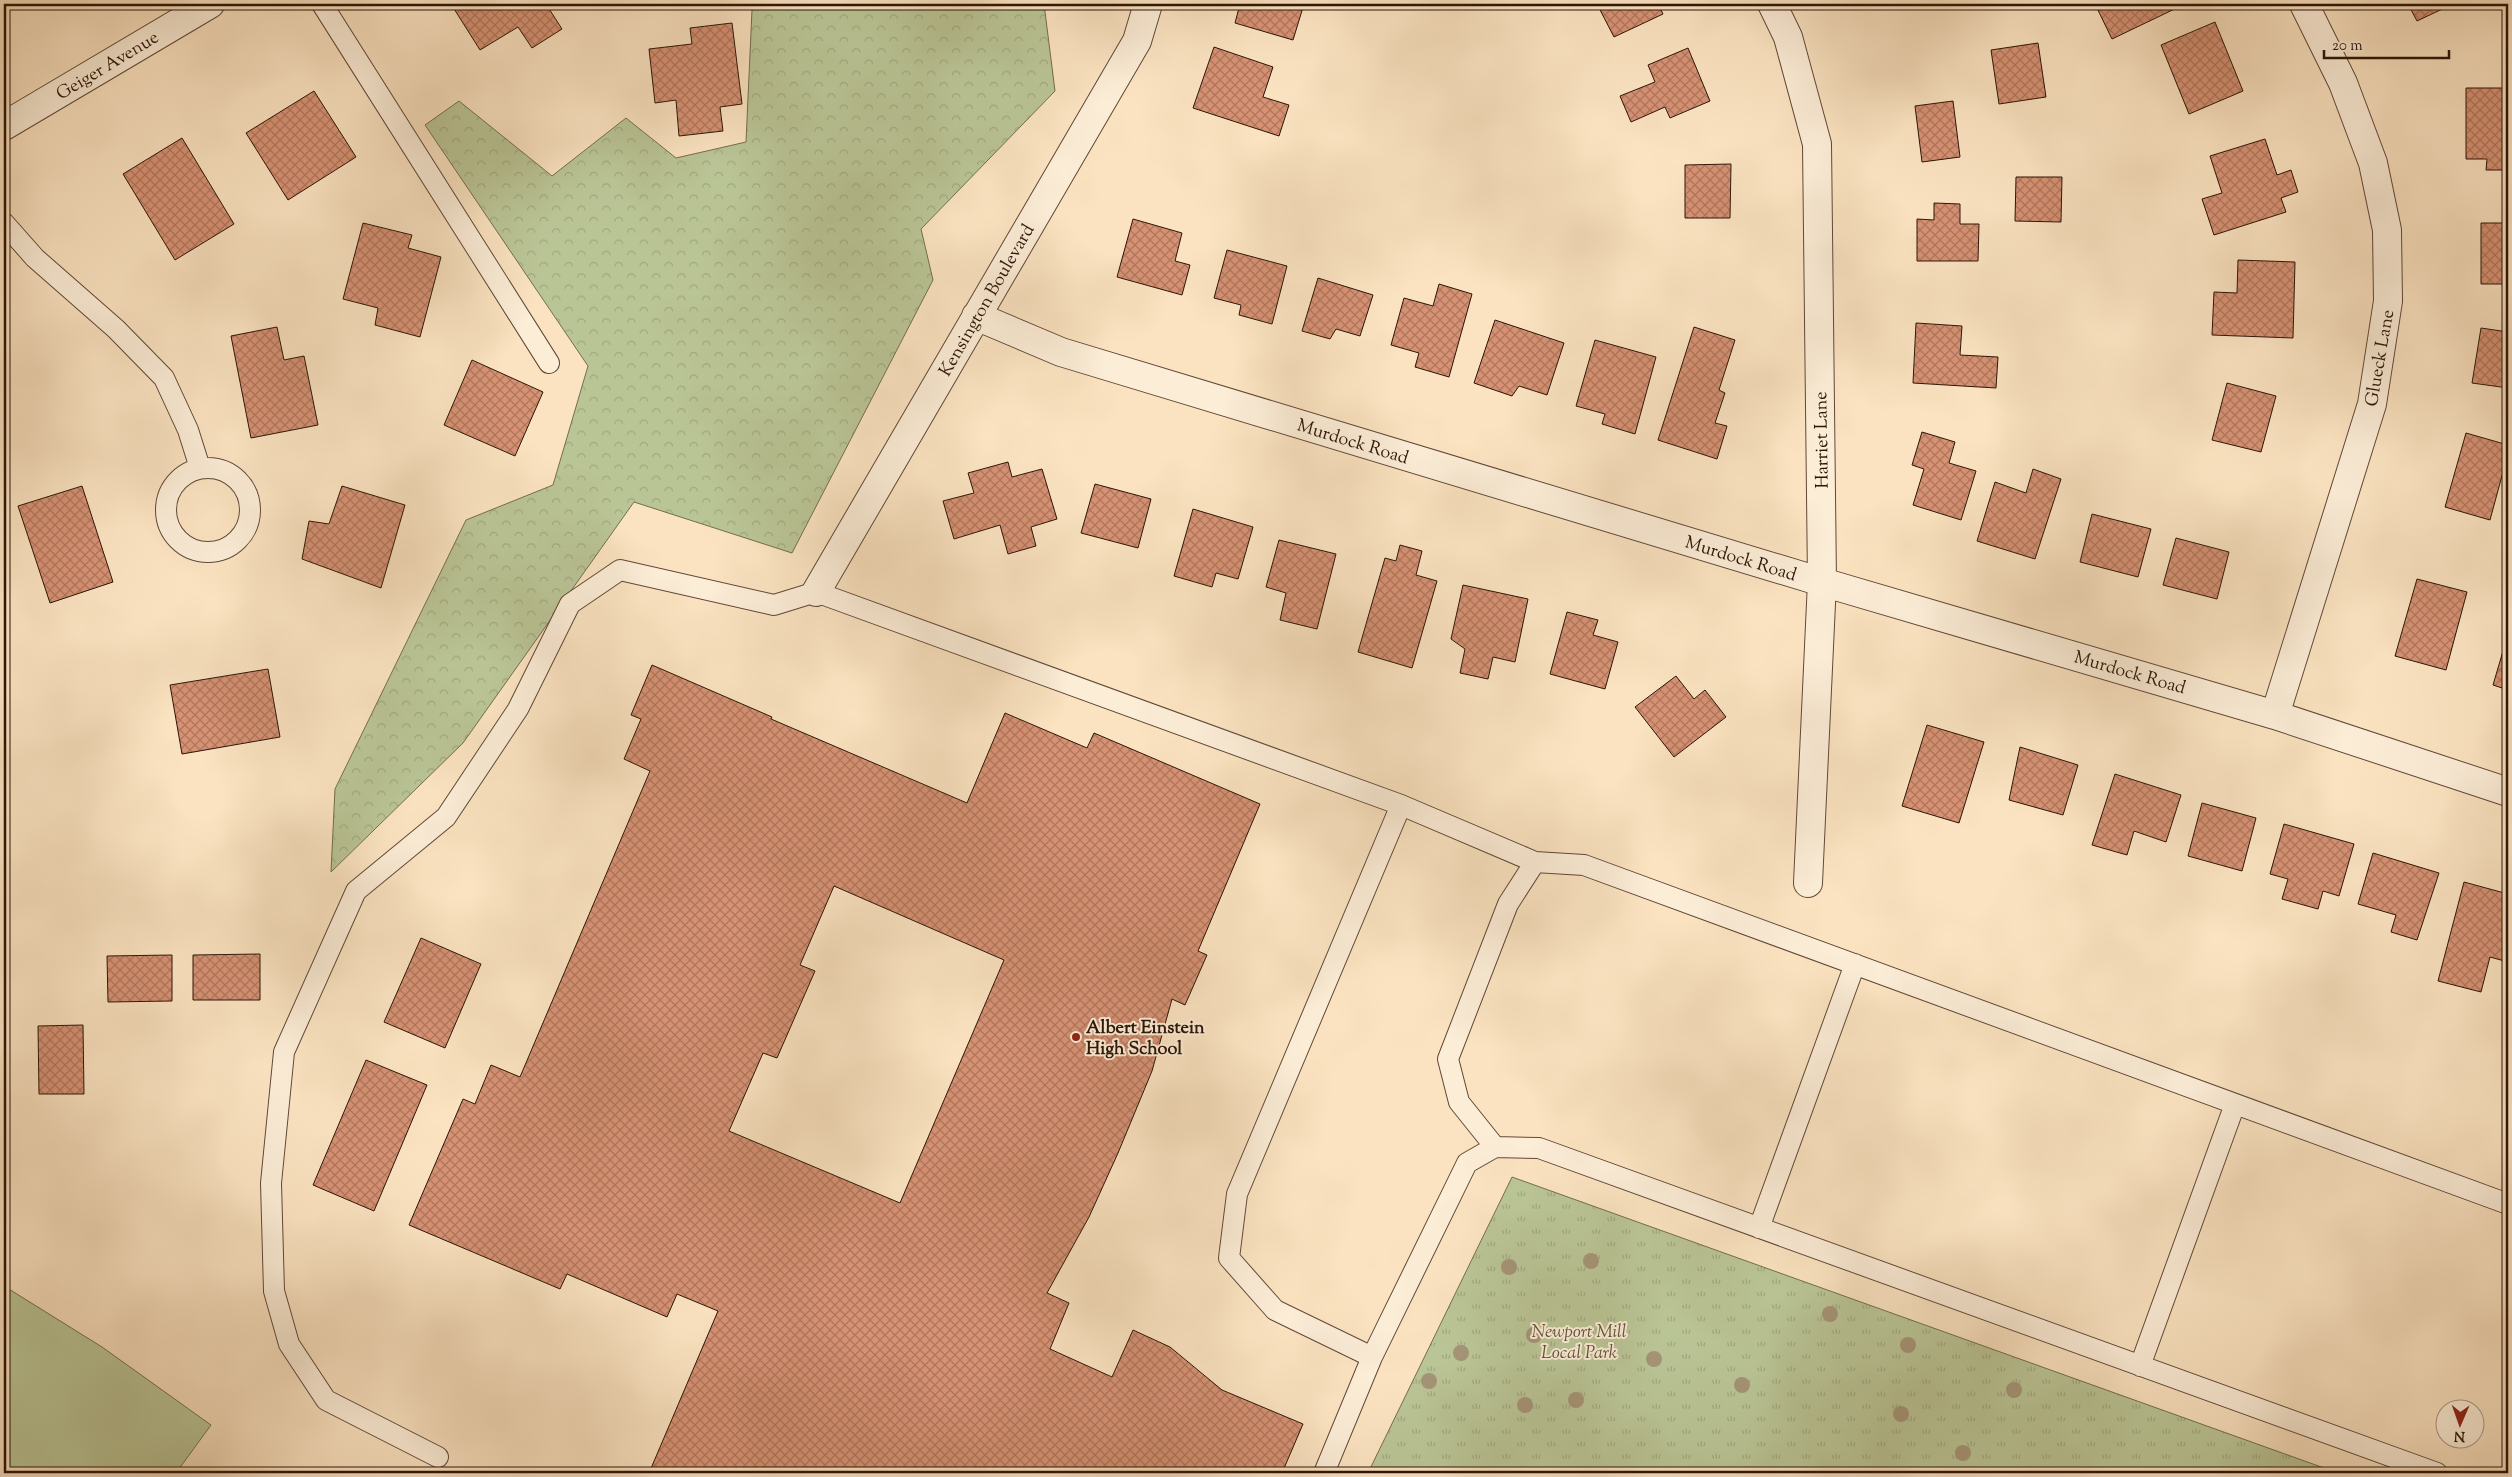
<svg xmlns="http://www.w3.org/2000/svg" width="2512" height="1477" font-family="'Sorts Mill Goudy',serif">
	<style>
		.green { fill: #bac596; stroke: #736d4e }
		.forest { fill: url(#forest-crowns); stroke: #736d4e }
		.park { fill: url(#park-tufts); stroke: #736d4e }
		.building { fill: url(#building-cross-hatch); stroke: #2c1507; fill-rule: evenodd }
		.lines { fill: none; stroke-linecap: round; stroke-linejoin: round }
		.lane-casing { stroke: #604836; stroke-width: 22 }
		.street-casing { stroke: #604836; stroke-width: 30 }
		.lane { stroke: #fcedd7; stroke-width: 20 }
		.street { stroke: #fcedd7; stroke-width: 28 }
		.tree { fill: #a59476 }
		.poi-dot { fill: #8f2418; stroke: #fcedd7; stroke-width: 2 }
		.labels { text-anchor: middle; stroke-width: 4; stroke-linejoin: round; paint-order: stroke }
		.street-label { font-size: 18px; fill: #2c1507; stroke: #fcedd7 }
		.poi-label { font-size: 18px; font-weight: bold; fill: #2c1507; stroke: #fcedd7; text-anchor: start }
		.park-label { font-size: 18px; font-style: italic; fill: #5e5339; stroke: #fcedd7 }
	</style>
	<defs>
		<pattern id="forest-crowns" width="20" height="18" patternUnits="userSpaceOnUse" patternTransform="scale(1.25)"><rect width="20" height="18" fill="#bac596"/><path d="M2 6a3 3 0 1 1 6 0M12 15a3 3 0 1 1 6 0" fill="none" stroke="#a0a880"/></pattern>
		<pattern id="park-tufts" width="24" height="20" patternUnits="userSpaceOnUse" patternTransform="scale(1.25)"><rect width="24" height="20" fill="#bac596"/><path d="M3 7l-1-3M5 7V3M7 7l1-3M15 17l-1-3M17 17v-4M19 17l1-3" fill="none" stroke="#a0a880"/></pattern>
		<pattern id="building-cross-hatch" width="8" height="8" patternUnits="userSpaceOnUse" patternTransform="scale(1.25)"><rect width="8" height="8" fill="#d79274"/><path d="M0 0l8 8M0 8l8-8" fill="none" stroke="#af765d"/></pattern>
	</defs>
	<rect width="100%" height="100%" fill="#fbe3c1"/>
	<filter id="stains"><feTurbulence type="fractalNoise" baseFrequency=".004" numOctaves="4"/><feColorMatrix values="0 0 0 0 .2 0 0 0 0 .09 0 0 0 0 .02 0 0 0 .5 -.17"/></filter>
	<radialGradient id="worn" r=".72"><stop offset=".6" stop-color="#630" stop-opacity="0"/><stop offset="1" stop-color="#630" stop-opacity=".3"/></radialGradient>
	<path class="green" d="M4,1286L102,1347L211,1425L176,1473H4Z"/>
	<path class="forest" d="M771,4H1044L1055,91L921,229L933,280L792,553L634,502L463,743L331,872L335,789L466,520L553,485L588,366L425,125L459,101L552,176L626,118L676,158L746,142L752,10Z"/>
	<path class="park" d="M1512,1177L2338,1473H1368Z"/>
	<path class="building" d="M451,4H546L562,29L532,48L518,27L480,50Z
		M1240,4H1304L1293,40L1235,23Z
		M1597,4H1658L1663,14L1614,37Z
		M2095,4H2185L2112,39Z
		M2408,4H2453L2417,21Z
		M2215,22L2243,91L2189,114L2161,45Z
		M732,23L742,104L720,107L723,131L679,136L676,100L655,103L649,49L692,44L690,28Z
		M2038,43L2046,97L1999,104L1991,50Z
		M1214,47L1273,67L1263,97L1289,105L1279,136L1193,108Z
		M1688,48L1710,101L1670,118L1665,107L1631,122L1620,96L1655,82L1648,65Z
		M2466,88H2508V170H2486L2487,159H2466Z
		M314,91L356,157L288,200L246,133Z
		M1953,101L1960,157L1922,162L1915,106Z
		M182,138L234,224L175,260L123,174Z
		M2265,139L2277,175L2291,170L2298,192L2281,198L2286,212L2214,235L2202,199L2222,193L2210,156Z
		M1731,164L1730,218H1685V165Z
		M2016,177H2062L2061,222L2015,221Z
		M1934,203L1960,204V224H1979L1978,261H1917V219L1934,220Z
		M1133,219L1182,233L1175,261L1190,265L1182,295L1117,277Z
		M363,223L412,235L408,248L441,257L420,337L375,325L378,308L343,299Z
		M2481,223H2508V284H2481Z
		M1227,250L1287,266L1272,324L1239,315L1241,305L1214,298Z
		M2238,260L2295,262L2293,338L2212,335L2214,292L2237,293Z
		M1318,278L1373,295L1360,336L1336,329L1330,339L1302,331Z
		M1439,284L1472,294L1449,377L1415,367L1419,353L1391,345L1404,298L1433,306Z
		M1495,320L1564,343L1547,395L1519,386L1512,396L1474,383Z
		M1916,323L1962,326L1960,355L1998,357L1996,388L1913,383Z
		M277,327L284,360L304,356L318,425L251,438L231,336Z
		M1694,327L1735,340L1719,390L1725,393L1715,423L1727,426L1717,459L1658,440Z
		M2481,328L2508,332V388L2472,383Z
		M1595,340L1656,357L1635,434L1602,424L1605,414L1576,406Z
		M472,360L543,392L515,456L444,425Z
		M2227,383L2276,396L2261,452L2212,440Z
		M1922,432L1955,442L1949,463L1976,471L1961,520L1913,505L1924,469L1912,465Z
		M2466,433L2508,445V473L2503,472L2490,520L2445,507Z
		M1008,462L1012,477L1042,469L1057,519L1031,527L1036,546L1008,554L1000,525L954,539L943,501L974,493L968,473Z
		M2033,469L2061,479L2035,559L1977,541L1995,482L2026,493Z
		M1095,484L1151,499L1138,548L1081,533Z
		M82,486L113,582L50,603L18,506Z
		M342,486L405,505L381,588L302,559L309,521L329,524Z
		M1193,509L1253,527L1238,579L1216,573L1212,587L1174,576Z
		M2092,514L2151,529L2138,577L2080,562Z
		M2176,538L2229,552L2217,599L2163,585Z
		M1279,540L1336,554L1317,629L1280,620L1286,593L1266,587Z
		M1400,545L1422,551L1416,575L1437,581L1412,668L1358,652L1385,558L1396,561Z
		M2417,579L2467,592L2446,670L2395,656Z
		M1463,585L1528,599L1515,662L1493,657L1488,679L1460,673L1465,649L1451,639Z
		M1567,612L1598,620L1593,635L1618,642L1605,689L1550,674Z
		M2508,634V690L2493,685Z
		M652,665L772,717L771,719L967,803L1005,713L1087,748L1094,733L1260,804L1198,951L1207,955L1185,1005L1172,999L1152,1071L1118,1153L1089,1217L1047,1293L1069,1303L1050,1349L1112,1377L1133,1330L1170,1347L1222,1390L1303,1424L1282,1473H649L718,1311L677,1294L667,1317L567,1274L560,1289L409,1225L463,1099L475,1104L491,1065L520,1077L650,771L624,759L641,719L631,715ZM834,886L1004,960L900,1203L729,1131L763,1053L777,1058L815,971L800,965Z
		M268,669L280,737L182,754L170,685Z
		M1676,676L1694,699L1705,690L1726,717L1674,757L1635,707Z
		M1927,725L1984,742L1959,823L1902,806Z
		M2020,747L2078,765L2063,815L2009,800Z
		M2115,774L2181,795L2166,842L2134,831L2127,855L2092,845Z
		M2202,803L2256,818L2242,871L2188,856Z
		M2284,824L2354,844L2339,896L2323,891L2318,909L2282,899L2288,879L2270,874Z
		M2373,853L2439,873L2417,940L2391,932L2396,915L2358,904Z
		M2464,882L2508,894V962L2490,957L2481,992L2438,981Z
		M421,938L481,964L445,1048L384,1022Z
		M260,954V1000H193V955Z
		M172,955V1001L108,1002L107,956Z
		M83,1025L84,1094H39L38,1026Z
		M366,1060L427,1085L374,1211L313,1185Z"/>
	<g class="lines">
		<defs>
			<path id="lane" d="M322,4L549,363
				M4,223L35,258L116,329L164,378L188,430L200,468
				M166 510a42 42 0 1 1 84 0a42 42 0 1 1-84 0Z
				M1401,805L1535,862
				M1759,1228L1855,964
				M2140,1366L2235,1104
				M438,1457L326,1400L289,1344L274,1291L271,1183L284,1052L356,891L446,817L518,709L570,604L620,570L774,605L816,592L1401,805L1237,1194L1229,1258L1275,1310L1372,1357
				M1324,1473L1372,1357L1467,1163L1495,1147
				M2437,1473L1539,1148L1495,1147L1459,1102L1448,1059L1508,904L1535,862L1584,865L2508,1204"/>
			<path id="street" d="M1772,4L1788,37L1817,144L1822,582L1808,883
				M4,126L210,4
				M976,316L1061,352L1822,582L2275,715L2508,792
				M816,592L1137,41L1148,4
				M2275,715L2372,404L2388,301L2387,230L2373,163L2343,83L2304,4"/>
		</defs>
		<use href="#lane" class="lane-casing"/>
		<use href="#street" class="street-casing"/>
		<use href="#lane" class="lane"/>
		<use href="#street" class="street"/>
	</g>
	<g class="tree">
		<circle cx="1591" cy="1261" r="8"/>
		<circle cx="1509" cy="1267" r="8"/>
		<circle cx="1830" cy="1314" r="8"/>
		<circle cx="1534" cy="1335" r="8"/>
		<circle cx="1908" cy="1345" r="8"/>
		<circle cx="1461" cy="1353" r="8"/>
		<circle cx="1654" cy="1359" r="8"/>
		<circle cx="1429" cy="1381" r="8"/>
		<circle cx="1742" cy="1385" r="8"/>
		<circle cx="2014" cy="1390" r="8"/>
		<circle cx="1576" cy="1400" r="8"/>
		<circle cx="1525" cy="1405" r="8"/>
		<circle cx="1901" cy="1414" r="8"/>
		<circle cx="1963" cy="1453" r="8"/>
	</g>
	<circle class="poi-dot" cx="1076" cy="1037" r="5"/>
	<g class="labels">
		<g class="street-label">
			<text transform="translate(107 65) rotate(-31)" y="6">Geiger Avenue</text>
			<text transform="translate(986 300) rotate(-60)" y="6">Kensington Boulevard</text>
			<text transform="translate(2379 358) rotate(-80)" y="6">Glueck Lane</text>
			<text transform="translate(1821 440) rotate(-91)" y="6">Harriet Lane</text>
			<text transform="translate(1353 441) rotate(17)" y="6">Murdock Road</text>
			<text transform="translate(1741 558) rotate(17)" y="6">Murdock Road</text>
			<text transform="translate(2130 672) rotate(16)" y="6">Murdock Road</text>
		</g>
		<g class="poi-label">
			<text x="1086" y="1033">Albert Einstein<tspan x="1086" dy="21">High School</tspan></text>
		</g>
		<g class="park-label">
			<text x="1579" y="1337">Newport Mill<tspan x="1579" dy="21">Local Park</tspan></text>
		</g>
	</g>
	<rect width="2512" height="1477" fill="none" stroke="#fbe3c1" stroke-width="20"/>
	<rect x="5" y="5" width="2502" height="1467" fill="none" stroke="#2c1507" stroke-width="2.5"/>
	<rect x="10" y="10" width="2492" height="1457" fill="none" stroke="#2c1507"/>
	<g transform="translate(2460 1424) rotate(182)"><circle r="24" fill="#fcedd7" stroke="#a99784"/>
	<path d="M0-4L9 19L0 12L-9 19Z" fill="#8f2418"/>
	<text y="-8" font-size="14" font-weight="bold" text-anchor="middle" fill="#2c1507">N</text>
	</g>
	<path d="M2324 50v8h125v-8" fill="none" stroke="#2c1507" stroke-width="2.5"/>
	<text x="2332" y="50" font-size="15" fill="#2c1507" stroke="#fcedd7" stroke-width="4" paint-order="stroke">20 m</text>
	<rect width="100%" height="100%" filter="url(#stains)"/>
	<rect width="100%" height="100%" fill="url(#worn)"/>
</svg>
